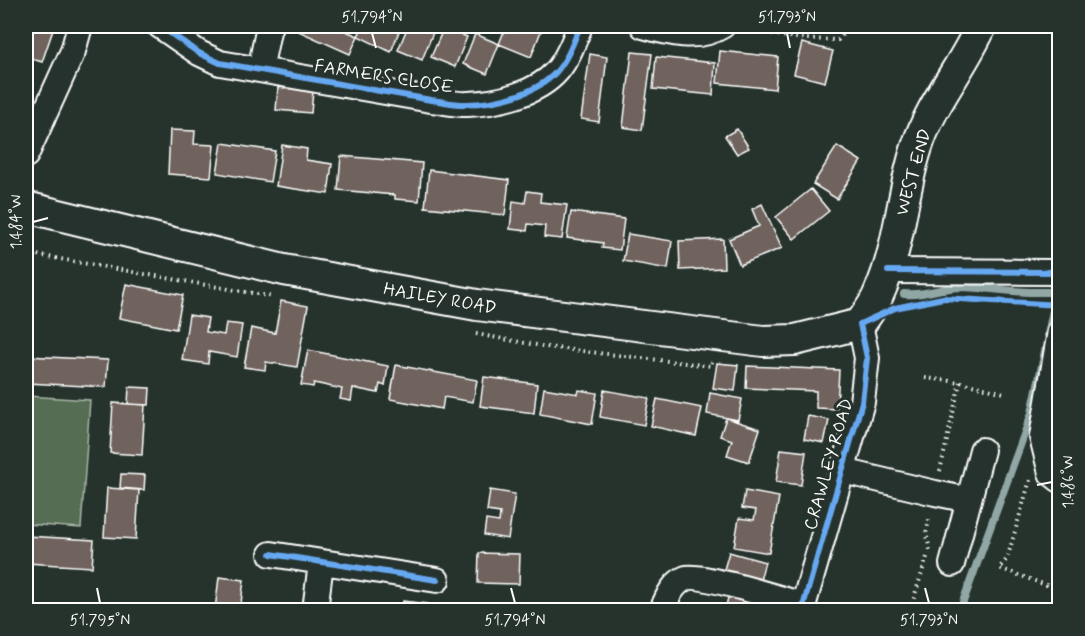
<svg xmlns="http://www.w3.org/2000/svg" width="1085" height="636" font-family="Mynerve,sans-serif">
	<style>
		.green { fill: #556d53; stroke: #aab6a9; stroke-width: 1.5 }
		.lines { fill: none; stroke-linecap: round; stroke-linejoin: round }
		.stream { stroke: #91a7a6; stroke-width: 8 }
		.building { fill: #70635d; stroke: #fff; stroke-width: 1.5 }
		.minor-casing { stroke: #fff; stroke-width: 28 }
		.major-casing { stroke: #fff; stroke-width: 34 }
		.path { stroke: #fff; stroke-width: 4; stroke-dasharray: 1.5 4.5; stroke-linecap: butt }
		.minor { stroke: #26332d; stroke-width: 24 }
		.major { stroke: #26332d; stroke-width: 30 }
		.cycleway-casing { stroke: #26332d; stroke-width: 10 }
		.cycleway { stroke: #66a8f1; stroke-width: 6 }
		.ticks { fill: none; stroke: #fff; stroke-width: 2 }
		.labels { text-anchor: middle; stroke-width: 6; stroke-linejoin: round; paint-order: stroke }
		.street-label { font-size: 18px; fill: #fff; stroke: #26332d }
		.neatline { fill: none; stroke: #fff; stroke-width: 2 }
		.ticks-label { font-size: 15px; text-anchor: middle; fill: #fff }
	</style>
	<rect width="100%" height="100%" fill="#26332d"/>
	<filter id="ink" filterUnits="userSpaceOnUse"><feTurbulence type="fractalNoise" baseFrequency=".0167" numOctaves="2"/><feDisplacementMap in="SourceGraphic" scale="12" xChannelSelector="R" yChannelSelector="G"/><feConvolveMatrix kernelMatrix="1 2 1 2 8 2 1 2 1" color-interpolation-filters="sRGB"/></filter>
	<g filter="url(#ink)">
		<path class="green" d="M26,396L90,400L81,528L26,524Z"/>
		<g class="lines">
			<path class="stream" d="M904,294C925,296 940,288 959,287C983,287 1006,291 1029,292C1038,292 1048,292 1057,292L1048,334
				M960,610L1032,413L1045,351"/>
		</g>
		<path class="building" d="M26,26H39L53,30L42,62L26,57Z
			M298,26H334L358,36L350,54L296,30Z
			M363,26H401L391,52L358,36Z
			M408,26H423L434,30L422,60L398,50Z
			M506,26H543L531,57L499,44Z
			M444,27L467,37L455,67L431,57Z
			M475,34L499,44L487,74L463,64Z
			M802,43L833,51L825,82L794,74Z
			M720,51L778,57L775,89L717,83Z
			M632,52L652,54L642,130L623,127Z
			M590,54L607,57L599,122L581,119Z
			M656,57L715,63L713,95L653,89Z
			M278,87L313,91L311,113L276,110Z
			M737,129L749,148L737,154L725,136Z
			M170,130L195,131L194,144L214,145L211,177L168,174Z
			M222,143L275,151L270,182L217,173Z
			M282,145L307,149L306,160L332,164L328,194L276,186Z
			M837,146L861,161L837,199L813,184Z
			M341,156L422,163L419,201L395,199V195L338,190Z
			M429,170L509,180L505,215L425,207Z
			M811,189L829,211L794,239L776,217Z
			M527,191L541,193L540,202L567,205L562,239L544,237L545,226L528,224L527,231L510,229L513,201L525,203Z
			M762,204L782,248L740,265L729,239L759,226L752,209Z
			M571,212L624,219L620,250L602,248L603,243L567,238Z
			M628,234L672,241L668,269L623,261Z
			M723,239L724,268L680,270L679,241Z
			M126,284L183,295L176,329L119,318Z
			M281,301L308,306L297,367L266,362L265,370L244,367L251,328L275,333Z
			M189,315L208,318L206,332L224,335L226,323L242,325L237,357L209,352L208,364L182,360Z
			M308,350L388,366L385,386L380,384L378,393L353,388L351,401L340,399L342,389L314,383L313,387L301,385Z
			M26,356L108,360L106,387L26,383Z
			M717,363L738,365L735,391L713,388Z
			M396,365L477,380L473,402L444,397L442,409L390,399Z
			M747,366L839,370L837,409L816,408V391L746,388Z
			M484,377L537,384L534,413L480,406Z
			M129,387L150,388L149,405L128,404Z
			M544,388L578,394L579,390L597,393L592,424L540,414Z
			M604,390L649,398L644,425L600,417Z
			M710,393L742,399L738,420L707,414Z
			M657,399L702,408L696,436L651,426Z
			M113,403L145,405L142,455L110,453Z
			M808,416L829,420L824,443L804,439Z
			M726,418L760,429L749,462L727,455L732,440L720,436Z
			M781,449L806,452L801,485L776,482Z
			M121,474L145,475L144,490L120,488Z
			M107,488L139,490L136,539L104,537Z
			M490,490L515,494L508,539L484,535L486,520L499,522L500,513L487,511Z
			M745,491L779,497L769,553L734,547L739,518L754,520L756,510L742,508Z
			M26,536L94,540L92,567L26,563Z
			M729,552L765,562L759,584L723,573Z
			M479,553L520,554L519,584L478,583Z
			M219,577L244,580L240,610H215Z
			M729,594L762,602L760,610H725Z
			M403,601L428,604L427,610H402Z"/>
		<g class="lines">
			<defs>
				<path id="minor" d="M160,26L199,53L220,63L431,100C443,101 456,105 468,104C497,103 537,94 557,71C568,58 574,41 580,26
					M643,26C668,33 698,41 722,26
					M260,70L268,31L270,26
					M26,155L73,51L80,26
					M888,271L1055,272
					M1060,331L1042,437L1051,473L1060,480
					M843,471L935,493L969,500
					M271,554L437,580
					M952,564L982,450
					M315,610L321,563
					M662,610C667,598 673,583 686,578C699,573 785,600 803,605
					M802,610L862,402L867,358L860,324"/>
				<path id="major" d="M26,207L284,270L477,305L763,341L795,340L860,324C867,314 875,304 879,293C900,247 901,195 917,147C931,103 963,67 981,26"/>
			</defs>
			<use href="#minor" class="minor-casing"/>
			<use href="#major" class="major-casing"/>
			<path class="path" d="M749,26C779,39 806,39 838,40L849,26
				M26,253L274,297
				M476,334L547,347L711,366L712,362
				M925,378L960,382L1004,393
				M940,471L960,382
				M1030,480L1007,559L999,568L1060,590
				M930,550L926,533L930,516
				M910,610L927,557"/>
			<use href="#minor" class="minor"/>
			<use href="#major" class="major"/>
			<defs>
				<path id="cycleway" d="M160,26L199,53L220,63L431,100C443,101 456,105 468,104C497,103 537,94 557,71C568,58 574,41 580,26
					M888,271L1055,272
					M271,554L437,580
					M802,610L862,402L867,358L860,324L895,308L943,298L1060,305"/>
			</defs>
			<use href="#cycleway" class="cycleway-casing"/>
			<use href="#cycleway" class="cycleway"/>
		</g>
	</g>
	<path class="ticks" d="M372,33L376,48M787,33L790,48M33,222L48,218M1037,485L1052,482M97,588L100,603M511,588L515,603M925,588L929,603"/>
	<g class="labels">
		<g class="street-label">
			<text transform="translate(384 76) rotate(9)" y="6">FARMERS CLOSE</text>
			<text transform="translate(913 172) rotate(-74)" y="6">WEST END</text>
			<text transform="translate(440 298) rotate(10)" y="6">HAILEY ROAD</text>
			<text transform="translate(828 464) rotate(-74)" y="6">CRAWLEY ROAD</text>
		</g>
	</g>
	<rect width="1085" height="636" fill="none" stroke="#26332d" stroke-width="66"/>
	<rect x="33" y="33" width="1019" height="570" class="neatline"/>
	<g class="ticks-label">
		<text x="372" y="22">51.794°N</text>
		<text x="787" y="22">51.793°N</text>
		<text transform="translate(16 222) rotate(-90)" y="5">1.484°W</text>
		<text transform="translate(1068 482) rotate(-90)" y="5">1.486°W</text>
		<text x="100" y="625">51.795°N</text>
		<text x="515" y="625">51.794°N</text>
		<text x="929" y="625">51.793°N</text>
	</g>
</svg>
